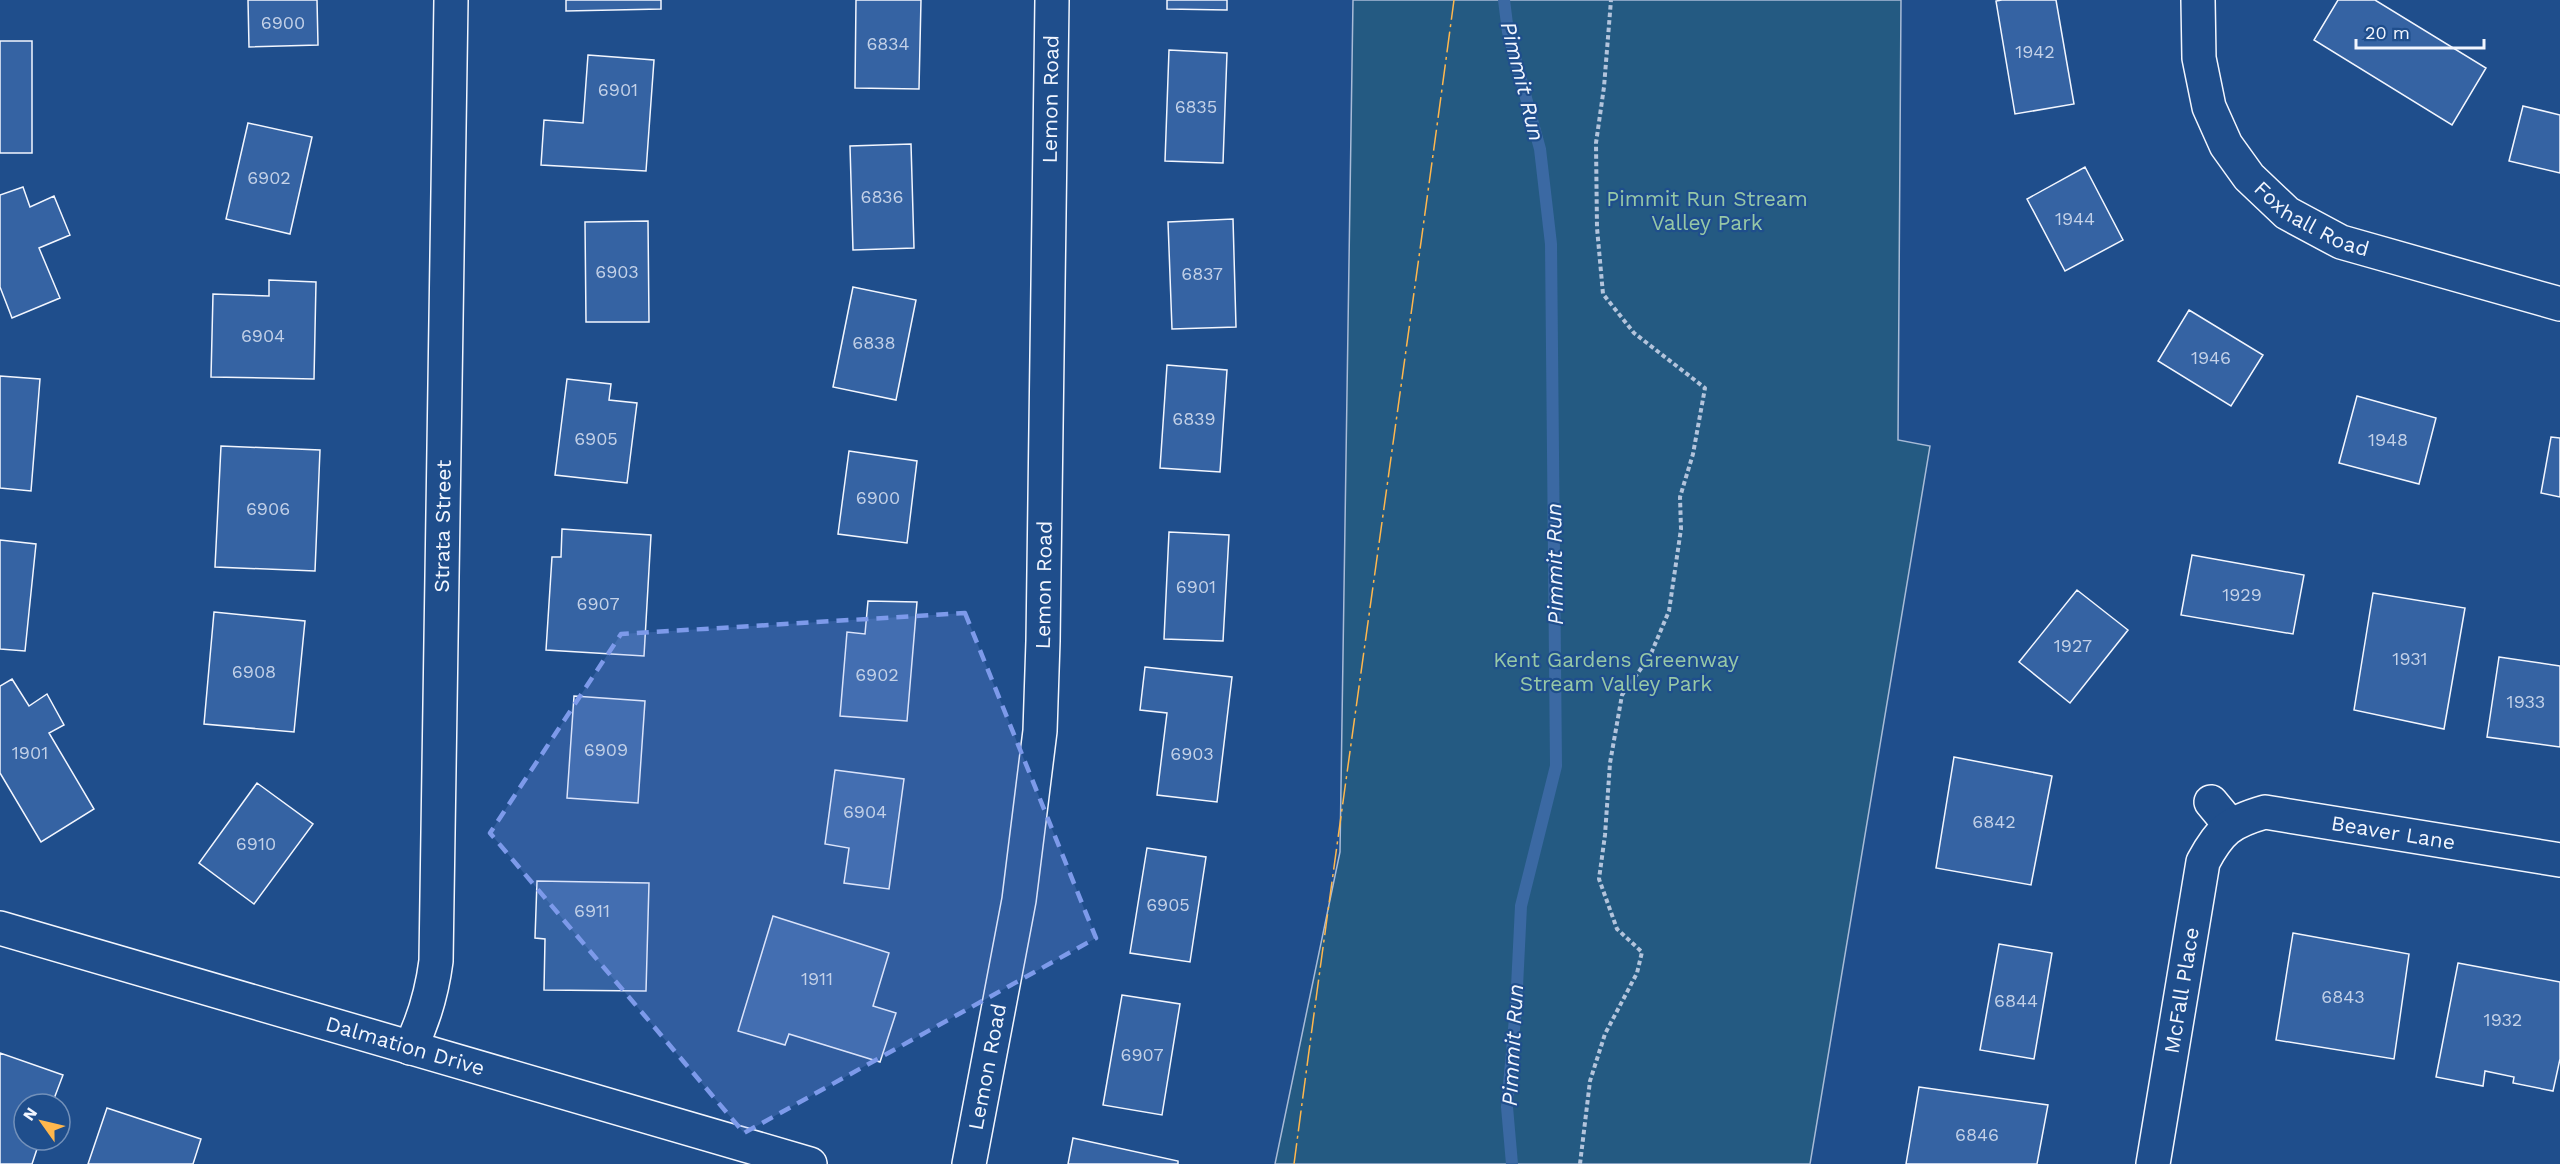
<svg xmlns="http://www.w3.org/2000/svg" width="2560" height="1164" font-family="'Work Sans',sans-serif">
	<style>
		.green { fill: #245a82; stroke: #a8bbd7; stroke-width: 1.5 }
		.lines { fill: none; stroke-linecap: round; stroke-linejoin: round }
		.stream { stroke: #3b69a3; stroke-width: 12 }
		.building { fill: #3563a3; stroke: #f2f6ff; stroke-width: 1.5 }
		.street-casing { stroke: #f2f6ff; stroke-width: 36 }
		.path { stroke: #b3c4dc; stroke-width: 4; stroke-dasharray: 4.5 3; stroke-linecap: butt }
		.street { stroke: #1f4e8c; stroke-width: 33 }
		.power { stroke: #ffb74d; stroke-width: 1.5; stroke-dasharray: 21 4.5 3 4.5; stroke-linecap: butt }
		.marked { fill: #7d9aea; fill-opacity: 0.2; stroke: #7d9aea; stroke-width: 4.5; stroke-dasharray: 12 8; stroke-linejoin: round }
		.labels { text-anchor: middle; stroke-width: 4.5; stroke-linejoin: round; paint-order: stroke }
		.number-label { font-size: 18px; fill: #c3d1e8 }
		.street-label { font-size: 21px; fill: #f2f6ff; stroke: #1f4e8c }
		.park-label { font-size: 21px; fill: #97c8a6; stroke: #1f4e8c }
		.water-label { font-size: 22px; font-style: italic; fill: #f2f6ff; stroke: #1f4e8c }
	</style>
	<rect width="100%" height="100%" fill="#1f4e8c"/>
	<path class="green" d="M1353,0H1901L1898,440L1930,446L1810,1164H1275L1340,852Z"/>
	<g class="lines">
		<path class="stream" d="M1504,0L1508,32L1540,149L1551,244L1556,766L1521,906L1516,1007L1507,1107L1512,1164"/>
	</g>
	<path class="building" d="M248,0H317L318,45L249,47Z
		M566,0H661V9L566,11Z
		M856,0H921L919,89L855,88Z
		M1167,0H1227V10L1167,9Z
		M2002,0H2056L2074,104L2015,114L1996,1Z
		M2338,0H2375L2486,68L2452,125L2314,40Z
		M0,41H32V153H0Z
		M1169,50L1227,53L1223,163L1165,161Z
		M588,55L654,60L646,171L541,165L544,120L583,123Z
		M2523,106L2560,115V173L2509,161Z
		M248,123L312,137L290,234L226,219Z
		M911,144L914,248L853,250L850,146Z
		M2085,167L2123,240L2065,271L2027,199Z
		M23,187L30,207L54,196L70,235L39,248L60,298L12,318L0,287V195Z
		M1233,219L1236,327L1172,329L1168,222Z
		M648,221L649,322H586L585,222Z
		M269,280L316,282L314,379L211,377L213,294L269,296Z
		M853,287L916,300L896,400L833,387Z
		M2189,310L2263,355L2231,406L2158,361Z
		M1167,365L1227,370L1220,472L1160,468Z
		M0,376L40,379L31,491L0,488Z
		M567,379L611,384L609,400L637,403L627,483L555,475Z
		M2357,396L2436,418L2419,484L2339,463Z
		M2551,437L2560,438V497L2541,493Z
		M221,446L320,450L315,571L215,567Z
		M849,451L917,461L907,543L838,534Z
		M562,529L651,535L644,656L546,650L552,557H561Z
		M1169,532L1229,535L1223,641L1164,639Z
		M0,540L36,544L25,651L0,649Z
		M2192,555L2304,575L2293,634L2181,615Z
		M2077,590L2128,630L2070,703L2019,662Z
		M2373,593L2465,608L2444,729L2354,710Z
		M868,601L917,602L907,721L840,716L847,632L865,634Z
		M214,612L305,621L294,732L204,724Z
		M2499,657L2560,666V747L2487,737Z
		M1145,667L1232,677L1217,802L1157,795L1167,713L1140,710Z
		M12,679L29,706L47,694L64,725L49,733L94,809L41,842L0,773V686Z
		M574,696L645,701L638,803L567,798Z
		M1954,757L2052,776L2031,885L1936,868Z
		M835,770L904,779L889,889L844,883L849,848L825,844Z
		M257,783L313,824L254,904L199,863Z
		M1147,848L1206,857L1190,962L1130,953Z
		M537,881L649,883L646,991L544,990L545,939L535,938Z
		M773,916L889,953L873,1006L896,1013L880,1062L789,1034L785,1045L738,1031Z
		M2293,933L2409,954L2394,1059L2276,1040Z
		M1999,944L2052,953L2034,1059L1980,1050Z
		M2458,963L2560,982V1059L2553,1091L2513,1083L2514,1077L2485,1071L2483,1086L2436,1077Z
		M1122,995L1180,1004L1162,1115L1103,1105Z
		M0,1053L63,1075L52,1104H24V1140H40L32,1164H0Z
		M1919,1087L2048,1105L2037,1164H1906Z
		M107,1108L201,1139L193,1164H88Z
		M1073,1138L1178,1161V1164H1068Z"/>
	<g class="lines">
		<defs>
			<g id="street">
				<path id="s1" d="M2198,0L2199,58L2209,107L2226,145L2249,177L2287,213L2341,242L2560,304"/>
				<path d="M2211,802L2230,825"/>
				<path id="s2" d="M0,928L810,1164"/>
				<path id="s3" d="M410,1048C424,1020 432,992 436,961L451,0"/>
				<path id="s4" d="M969,1164L1019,900L1040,731L1043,641L1052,0"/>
				<path id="s5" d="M2153,1164L2203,862C2220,830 2230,822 2265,812L2560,860"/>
			</g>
		</defs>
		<use href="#street" class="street-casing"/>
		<path class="path" d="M1580,1164L1590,1081L1605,1034L1637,973L1642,952L1617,929L1599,879L1605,835L1610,763L1622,695L1650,656L1669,611L1681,529L1680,497L1693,454L1705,388L1634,333L1603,294L1597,228L1596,143L1604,87L1611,0"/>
		<use href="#street" class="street"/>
		<path class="power" d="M1294,1164C1345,776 1402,388 1454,0"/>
	</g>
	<path class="marked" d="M965,613L1096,938L744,1133L490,833L621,634Z"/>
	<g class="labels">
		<g class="number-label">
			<text x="283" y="29">6900</text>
			<text x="888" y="50">6834</text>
			<text x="2035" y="58">1942</text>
			<text x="618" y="96">6901</text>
			<text x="1196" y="113">6835</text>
			<text x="269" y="184">6902</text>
			<text x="882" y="203">6836</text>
			<text x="2075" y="225">1944</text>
			<text x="617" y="278">6903</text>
			<text x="1202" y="280">6837</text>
			<text x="263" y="342">6904</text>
			<text x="874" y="349">6838</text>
			<text x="2211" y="364">1946</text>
			<text x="1194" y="425">6839</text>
			<text x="596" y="445">6905</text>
			<text x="2388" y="446">1948</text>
			<text x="878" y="504">6900</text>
			<text x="268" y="515">6906</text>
			<text x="1196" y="593">6901</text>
			<text x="2242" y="601">1929</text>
			<text x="598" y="610">6907</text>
			<text x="2073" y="652">1927</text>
			<text x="2410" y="665">1931</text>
			<text x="254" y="678">6908</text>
			<text x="877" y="681">6902</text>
			<text x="2526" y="708">1933</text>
			<text x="606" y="756">6909</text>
			<text x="30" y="759">1901</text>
			<text x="1192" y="760">6903</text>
			<text x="865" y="818">6904</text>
			<text x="1994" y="828">6842</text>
			<text x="256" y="850">6910</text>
			<text x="1168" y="911">6905</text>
			<text x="592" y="917">6911</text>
			<text x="817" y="985">1911</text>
			<text x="2343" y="1003">6843</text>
			<text x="2016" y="1007">6844</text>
			<text x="2503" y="1026">1932</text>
			<text x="1142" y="1061">6907</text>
			<text x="1977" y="1141">6846</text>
		</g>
		<g class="street-label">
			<text dy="7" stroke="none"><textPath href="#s4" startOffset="1071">Lemon Road</textPath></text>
			<text dy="7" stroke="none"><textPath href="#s1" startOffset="266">Foxhall Road</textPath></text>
			<text dy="7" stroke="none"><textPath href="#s3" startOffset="526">Strata Street</textPath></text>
			<text dy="7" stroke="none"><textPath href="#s4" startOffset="585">Lemon Road</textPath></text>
			<text dy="7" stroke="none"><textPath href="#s5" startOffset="519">Beaver Lane</textPath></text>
			<text dy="7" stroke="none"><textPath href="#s5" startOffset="176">McFall Place</textPath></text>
			<text dy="7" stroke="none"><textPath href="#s2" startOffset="422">Dalmation Drive</textPath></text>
			<text dy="7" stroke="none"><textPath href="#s4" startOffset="99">Lemon Road</textPath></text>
		</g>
		<g class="park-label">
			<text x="1707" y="206">Pimmit Run Stream<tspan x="1707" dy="24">Valley Park</tspan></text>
			<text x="1616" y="667">Kent Gardens Greenway<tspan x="1616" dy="24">Stream Valley Park</tspan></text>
		</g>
		<g class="water-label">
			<text transform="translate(1523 81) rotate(76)" y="8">Pimmit Run</text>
			<text transform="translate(1554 564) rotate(-91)" y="8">Pimmit Run</text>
			<text transform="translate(1512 1045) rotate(-87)" y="8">Pimmit Run</text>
		</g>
	</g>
	<g transform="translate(42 1122) rotate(304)"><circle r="28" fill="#1f4e8c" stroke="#7391ba" stroke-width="1.5"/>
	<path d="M0-4.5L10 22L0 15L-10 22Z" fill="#ffb74d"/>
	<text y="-9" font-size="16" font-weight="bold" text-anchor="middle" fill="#f2f6ff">N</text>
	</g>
	<path d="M2356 39v9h128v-9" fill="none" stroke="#f2f6ff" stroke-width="3"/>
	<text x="2365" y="39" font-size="18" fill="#f2f6ff" stroke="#1f4e8c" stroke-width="4.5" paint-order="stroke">20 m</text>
</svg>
